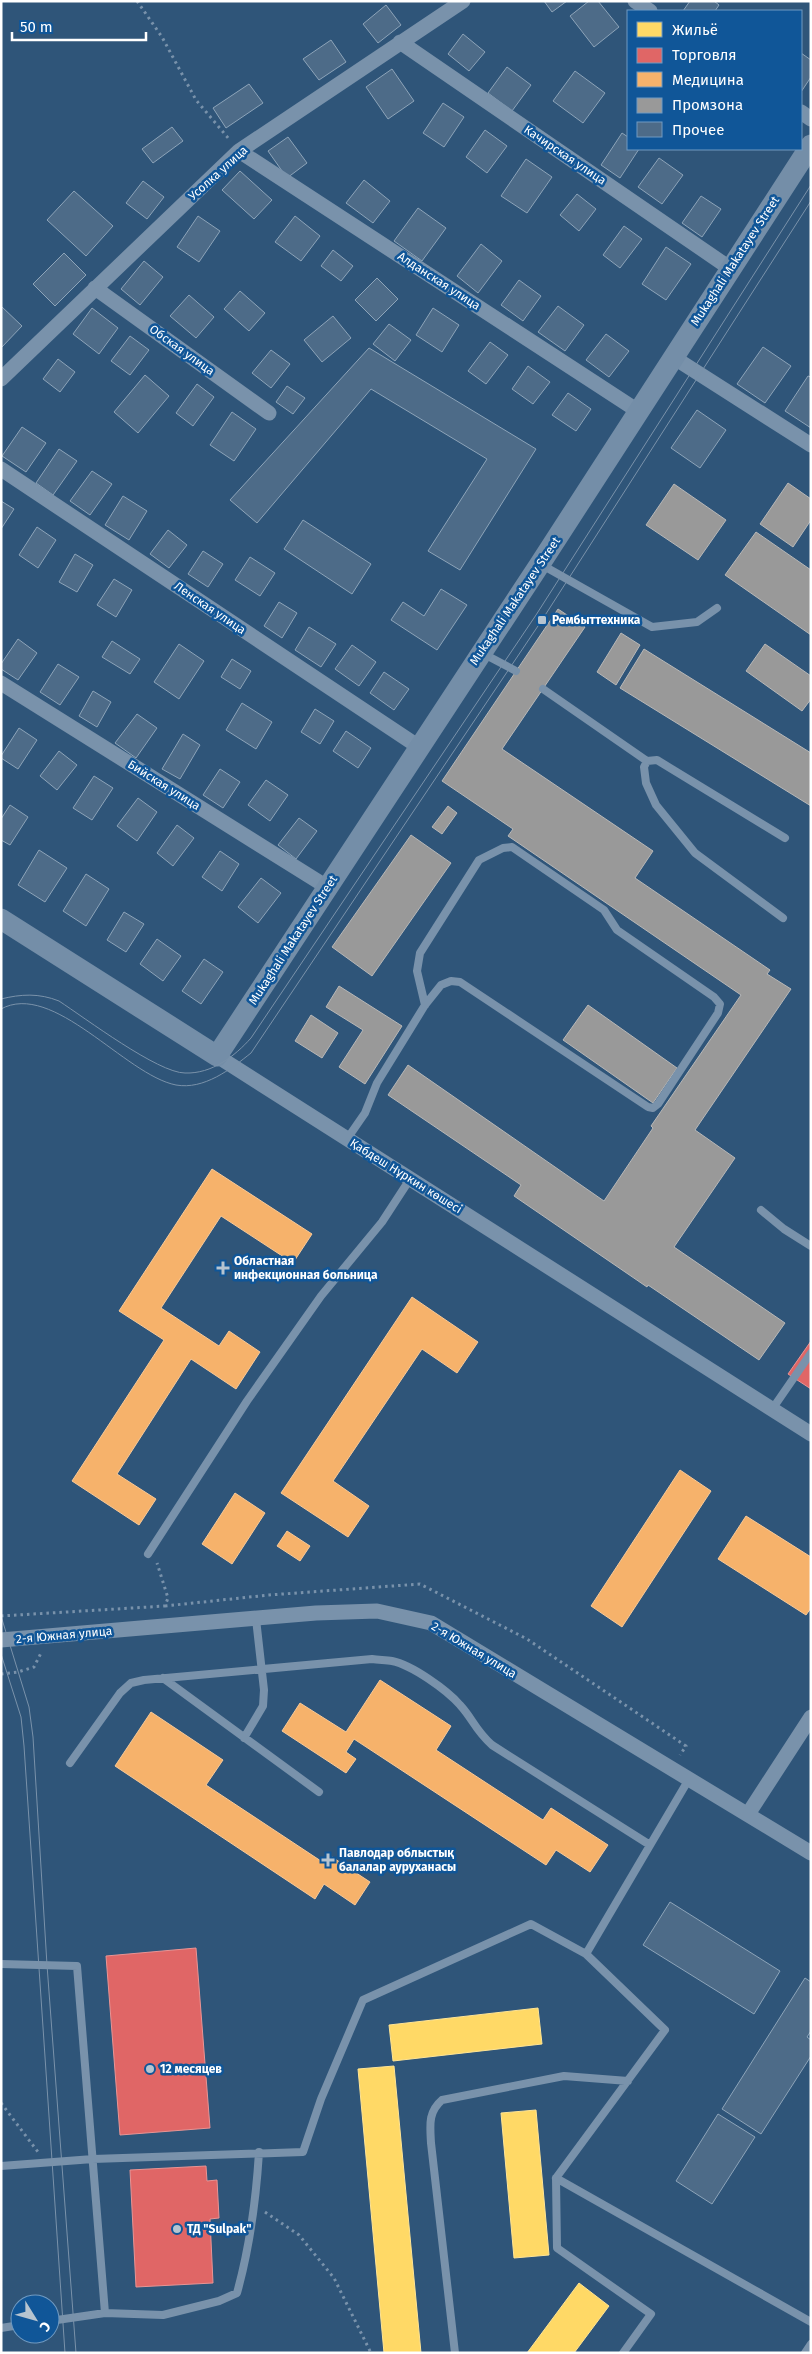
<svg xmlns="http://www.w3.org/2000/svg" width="812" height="2354" font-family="'Fira Sans',sans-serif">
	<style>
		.homes { fill: #ffd966; stroke: #ffe494 }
		.shops { fill: #e06666; stroke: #e99494 }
		.health { fill: #f6b26b; stroke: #f9c997 }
		.industry { fill: #999; stroke: #b8b8b8 }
		.building { fill: #4d6b88; stroke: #8da4b9 }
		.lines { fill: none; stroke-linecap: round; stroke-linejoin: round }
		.path { stroke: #7992ab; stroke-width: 3; stroke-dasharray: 2.5 4; stroke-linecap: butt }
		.lane { stroke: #7992ab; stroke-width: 8 }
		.street { stroke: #7992ab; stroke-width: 15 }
		.secondary { stroke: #748ea8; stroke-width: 21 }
		.tram { stroke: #7a92aa; stroke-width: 1 }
		.poi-dot { fill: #b6c4d0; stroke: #105698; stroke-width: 2 }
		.labels { text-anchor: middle; stroke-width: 5; stroke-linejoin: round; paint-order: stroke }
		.street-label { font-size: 12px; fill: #fff; stroke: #105698 }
		.poi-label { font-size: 12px; font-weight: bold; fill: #fff; stroke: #105698; text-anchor: start }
	</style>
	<rect width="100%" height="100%" fill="#2f5579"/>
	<path class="homes" d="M538,2008L542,2044L393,2061L389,2025Z
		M394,2066L421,2353H384L358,2069Z
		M536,2110L549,2255L514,2258L501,2113Z
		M579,2283L609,2306L574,2353H527Z"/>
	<path class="shops" d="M811,1341V1389L788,1374Z
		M196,1948L210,2128L120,2135L106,1956Z
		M206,2166L207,2181L217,2180L219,2218L210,2219L213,2283L136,2287L130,2170Z"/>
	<path class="health" d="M212,1169L312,1234L293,1263L221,1216L161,1308L219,1346L229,1331L260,1352L236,1389L191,1359L117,1474L156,1499L139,1525L72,1481L164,1340L119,1311Z
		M412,1297L478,1342L457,1373L422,1349L333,1481L369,1506L348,1537L281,1493Z
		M680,1470L711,1491L622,1627L591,1606Z
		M235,1493L265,1513L232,1564L202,1544Z
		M746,1516L811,1557V1608L806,1615L718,1559Z
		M287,1531L310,1546L300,1561L277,1546Z
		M380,1680L451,1726L436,1750L543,1820L551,1808L608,1845L590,1872L556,1850L546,1865L354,1739L346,1752L356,1759L346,1773L282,1731L300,1703L346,1732Z
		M151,1712L223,1760L206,1785L327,1865L332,1857L370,1882L355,1905L324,1884L315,1899L115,1766Z"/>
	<path class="industry" d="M788,483L811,499V520L793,547L760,524Z
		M674,484L726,520L698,560L646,525Z
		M756,532L811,570V635L725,575Z
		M558,609L585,627L502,749L653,851L635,878L770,970L767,974L791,989L695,1130L735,1158L674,1247L785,1323L759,1360L648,1285L647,1287L514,1196L521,1185L388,1095L408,1065L604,1201L653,1128L651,1126L741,995L508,836L513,829L442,781Z
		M621,633L640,645L616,685L597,672Z
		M765,644L811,676V699L802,711L746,671Z
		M644,649L811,753V806L620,688Z
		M448,806L457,813L442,834L432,827Z
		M411,835L451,863L372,976L332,947Z
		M339,986L402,1026L365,1084L339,1067L363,1030L326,1007Z
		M588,1005L677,1068L653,1103L563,1040Z
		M311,1015L338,1033L322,1058L295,1041Z"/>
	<path class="building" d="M544,1H567L552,12Z
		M589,1H598L619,27L594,47L570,16Z
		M690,1H714L719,5L715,11H683Z
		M386,5L401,25L378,43L363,24Z
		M463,34L485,52L469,71L448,54Z
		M331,40L346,62L319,80L303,59Z
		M801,53L811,60V77L801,92Z
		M507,67L531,85L512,111L488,93Z
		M392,69L414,101L388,119L366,87Z
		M575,71L605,93L583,123L553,101Z
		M249,84L263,103L226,128L213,108Z
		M443,103L464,117L444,147L423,133Z
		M172,127L183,141L153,163L142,149Z
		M485,130L507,146L487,173L466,157Z
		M622,133L628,137V149H639L620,178L601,165Z
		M288,137L307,163L287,178L268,151Z
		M659,158L683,175L662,204L638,187Z
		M526,159L552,177L527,213L501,196Z
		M240,171L272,200L254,219L222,190Z
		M364,180L390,201L373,223L346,203Z
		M143,181L164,197L147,219L126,203Z
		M74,191L113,226L86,256L47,220Z
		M577,194L596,209L579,231L560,215Z
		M701,196L721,209L702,237L682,223Z
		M418,208L446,228L422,261L394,241Z
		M198,216L220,231L199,262L177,247Z
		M295,216L320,236L301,261L275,242Z
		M624,226L642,239L620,268L603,255Z
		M481,244L502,261L478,293L457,276Z
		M666,247L691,264L666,300L642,284Z
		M333,250L353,266L341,281L321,266Z
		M64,253L86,275L55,306L33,284Z
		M144,261L163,277L140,305L121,289Z
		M377,278L398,299L376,321L355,300Z
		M519,280L541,296L523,321L501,305Z
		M240,291L265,313L249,331L224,309Z
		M189,295L214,317L196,338L170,316Z
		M1,306L22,326L1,348Z
		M558,306L584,325L565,351L538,332Z
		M92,308L118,328L99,354L73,334Z
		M433,308L459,325L442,352L416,335Z
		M333,316L351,338L322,362L304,340Z
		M389,324L411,340L395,361L373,344Z
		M606,334L629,351L609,377L586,360Z
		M130,336L149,350L130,375L111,361Z
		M490,342L508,355L486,384L468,371Z
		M763,347L791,366L765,403L737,384Z
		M369,348L536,449L460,570L428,551L487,459L371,389L257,523L230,500Z
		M271,350L290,364L271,388L252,373Z
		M58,359L75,372L60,392L43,379Z
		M528,366L550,382L533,404L512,389Z
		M145,375L169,396L138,433L114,412Z
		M808,376L811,377V428L785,411Z
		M197,384L214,397L193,426L176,413Z
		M287,386L305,398L293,414L276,402Z
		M568,393L591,409L576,431L552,415Z
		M697,410L726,430L700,468L671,448Z
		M232,412L256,429L234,461L210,445Z
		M22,427L46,443L26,472L2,456Z
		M59,449L77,461L53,495L36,483Z
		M92,471L112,484L90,515L70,501Z
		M123,496L147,511L129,540L105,525Z
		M1,501L14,509L1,529Z
		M303,520L371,564L352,594L284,549Z
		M37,527L56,540L38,568L19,555Z
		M168,530L187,545L169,568L150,554Z
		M203,551L223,564L208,587L188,574Z
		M75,554L93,565L77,592L59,582Z
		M250,557L275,573L260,596L235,580Z
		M114,579L132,590L116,617L97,605Z
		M441,589L467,605L437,650L391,620L403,602L424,616Z
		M279,602L297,613L282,638L264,626Z
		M309,627L336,644L321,667L295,650Z
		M18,639L37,653L18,680L1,669V664Z
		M112,641L140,659L130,674L102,657Z
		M179,644L204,661L179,699L154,682Z
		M352,645L376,662L359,686L335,669Z
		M232,659L251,671L240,689L221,677Z
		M58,664L79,677L60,705L40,692Z
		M384,672L409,689L394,710L370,693Z
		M93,691L111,702L97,727L79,716Z
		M242,703L272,722L256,749L226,730Z
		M315,709L334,721L320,744L301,732Z
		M137,714L157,728L136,758L115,743Z
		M19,728L37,740L18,769L1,758V756Z
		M346,731L371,748L358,768L333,751Z
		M183,734L200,745L180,779L162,769Z
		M59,751L77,765L57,790L40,776Z
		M220,769L240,782L223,808L203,795Z
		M94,776L113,788L92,820L73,808Z
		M266,780L288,795L270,821L248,805Z
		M138,798L157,812L137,841L117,826Z
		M10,805L28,817L10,845L1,840V819Z
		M299,818L317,831L296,859L278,845Z
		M177,825L194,838L173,866L157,853Z
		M39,850L67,868L45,902L18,885Z
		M220,851L239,864L222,891L202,877Z
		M86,874L109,889L86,926L63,911Z
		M261,878L281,893L258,923L238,907Z
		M124,912L144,924L126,952L107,940Z
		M157,939L181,956L163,981L140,964Z
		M204,959L223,972L201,1004L182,991Z
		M670,1902L780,1971L754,2014L643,1945Z
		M805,1978L811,1982V2031L807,2037L811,2040V2056L761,2134L722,2109Z
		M718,2114L755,2137L712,2204L676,2181Z"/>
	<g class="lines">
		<path class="path" d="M137,1L162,37L196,100L229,139
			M165,1606L269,1595L420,1584L527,1639L686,1746L680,1755
			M1,1616L165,1606L168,1598L157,1563
			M1,1674L18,1672L34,1667L41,1653
			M1,2103L38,2152
			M265,2212L299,2235L334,2278L371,2353"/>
		<path class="lane" d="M542,565L652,627L697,622L717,608
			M482,653L516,671
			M543,689L647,761L644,767L646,783L656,805L695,853L783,918
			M647,761L657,760L785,838
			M347,1139L365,1113L377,1083L425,1005L441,985L451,981L460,982L648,1107L653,1108L658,1104L718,1013L720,1004L714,997L617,930L604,910L512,847L503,848L479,860L420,953L417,971L425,1005
			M761,1210L784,1229L811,1246
			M773,1408L811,1353
			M148,1554L247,1401L321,1296L382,1222L410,1179
			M163,1678L319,1792
			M244,1738L263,1706L264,1690L256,1619
			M70,1763L120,1693L131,1683L144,1680L372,1659C379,1660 386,1660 392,1661C412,1665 447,1690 460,1705C473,1719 475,1730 492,1745L650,1845
			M586,1954L689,1779
			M1,1964L77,1966L105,2313L50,2321
			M1,2166L93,2159L303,2152L321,2099L363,2000L531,1924L586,1954L665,2030L556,2178
			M105,2313L163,2315L219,2301L237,2293C250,2246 256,2201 259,2152
			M1,2328L20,2325
			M455,2353L431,2143C430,2125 428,2112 442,2100L564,2076L628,2081
			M623,2353L651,2314L557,2248L556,2178L811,2322
			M805,2353L811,2344"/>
		<path class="street" d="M635,1L650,11
			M400,42L731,269
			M801,112L811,119
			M239,151L638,411
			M95,288L269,413
			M673,357L811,445
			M1,379L239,151L463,1
			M1,469L419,747
			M1,683L327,887
			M217,1056L811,1434
			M1,1640L316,1613L377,1611L431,1623L811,1853
			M748,1814L811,1717"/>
		<path class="secondary" d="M1,919L217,1056L540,564L811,145"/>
		<path class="tram" d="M1,999C21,994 39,993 59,1001C85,1018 158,1073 185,1073C212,1074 235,1056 251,1038L536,615L811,185
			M1,1009C53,980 125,1075 176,1085C204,1090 231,1069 251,1053L542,620L811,201
			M1,1616L29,1707L33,1737L47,1965L76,2353
			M1,1654L21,1717L24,1746L65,2353"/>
	</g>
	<g class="poi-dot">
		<rect x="537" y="615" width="10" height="10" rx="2.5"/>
		<path d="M220.5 1260.5h5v5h5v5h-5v5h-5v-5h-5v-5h5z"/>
		<path d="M325.5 1852.5h5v5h5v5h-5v5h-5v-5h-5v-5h5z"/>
		<circle cx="150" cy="2069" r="5"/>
		<circle cx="177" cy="2229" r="5"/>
	</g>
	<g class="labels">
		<g class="street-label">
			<text transform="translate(565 155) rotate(34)" y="4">Качирская улица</text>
			<text transform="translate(218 173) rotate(-42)" y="4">Усолка улица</text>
			<text transform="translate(735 261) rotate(-57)" y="4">Mukaghali Makatayev Street</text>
			<text transform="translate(439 281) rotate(33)" y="4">Алданская улица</text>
			<text transform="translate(182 350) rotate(36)" y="4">Обская улица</text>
			<text transform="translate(515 601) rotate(-56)" y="4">Mukaghali Makatayev Street</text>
			<text transform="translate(210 608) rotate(34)" y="4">Ленская улица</text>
			<text transform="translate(164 785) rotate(32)" y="4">Бийская улица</text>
			<text transform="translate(293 940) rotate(-57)" y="4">Mukaghali Makatayev Street</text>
			<text transform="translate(406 1176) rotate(32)" y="4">Қабдеш Нұркин көшесі</text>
			<text transform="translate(64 1635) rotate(-5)" y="4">2-я Южная улица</text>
			<text transform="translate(474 1650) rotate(31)" y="4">2-я Южная улица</text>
		</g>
		<g class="poi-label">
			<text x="552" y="624">Рембыттехника</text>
			<text x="234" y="1265">Областная<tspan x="234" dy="14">инфекционная больница</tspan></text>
			<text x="339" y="1857">Павлодар облыстық<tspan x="339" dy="14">балалар ауруханасы</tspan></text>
			<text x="160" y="2073">12 месяцев</text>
			<text x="187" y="2233">ТД "Sulpak"</text>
		</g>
	</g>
	<rect width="812" height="2354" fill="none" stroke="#ffffff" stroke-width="5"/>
	<rect x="627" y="10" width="175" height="140" fill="#105698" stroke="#709ac1"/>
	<rect x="637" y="22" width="25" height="15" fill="#ffd966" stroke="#709ac1"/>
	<text x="672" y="35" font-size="15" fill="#ffffff">Жильё</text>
	<rect x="637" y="48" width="25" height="15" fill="#e06666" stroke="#709ac1"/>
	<text x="672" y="60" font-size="15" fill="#ffffff">Торговля</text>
	<rect x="637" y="72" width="25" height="15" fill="#f6b26b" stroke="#709ac1"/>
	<text x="672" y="85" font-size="15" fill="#ffffff">Медицина</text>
	<rect x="637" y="98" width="25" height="15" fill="#999999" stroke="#709ac1"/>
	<text x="672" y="110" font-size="15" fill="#ffffff">Промзона</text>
	<rect x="637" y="122" width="25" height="15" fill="#4d6b88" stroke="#709ac1"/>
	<text x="672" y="135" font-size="15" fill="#ffffff">Прочее</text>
	<g transform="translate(35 2319) rotate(127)"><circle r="24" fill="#105698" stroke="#709ac1"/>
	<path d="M0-4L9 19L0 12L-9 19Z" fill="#b6c4d0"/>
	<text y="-8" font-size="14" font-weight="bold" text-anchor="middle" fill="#ffffff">С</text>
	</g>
	<path d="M12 32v8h134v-8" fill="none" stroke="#ffffff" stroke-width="2.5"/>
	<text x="20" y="32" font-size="15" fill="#ffffff" stroke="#105698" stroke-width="4" paint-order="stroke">50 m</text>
</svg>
